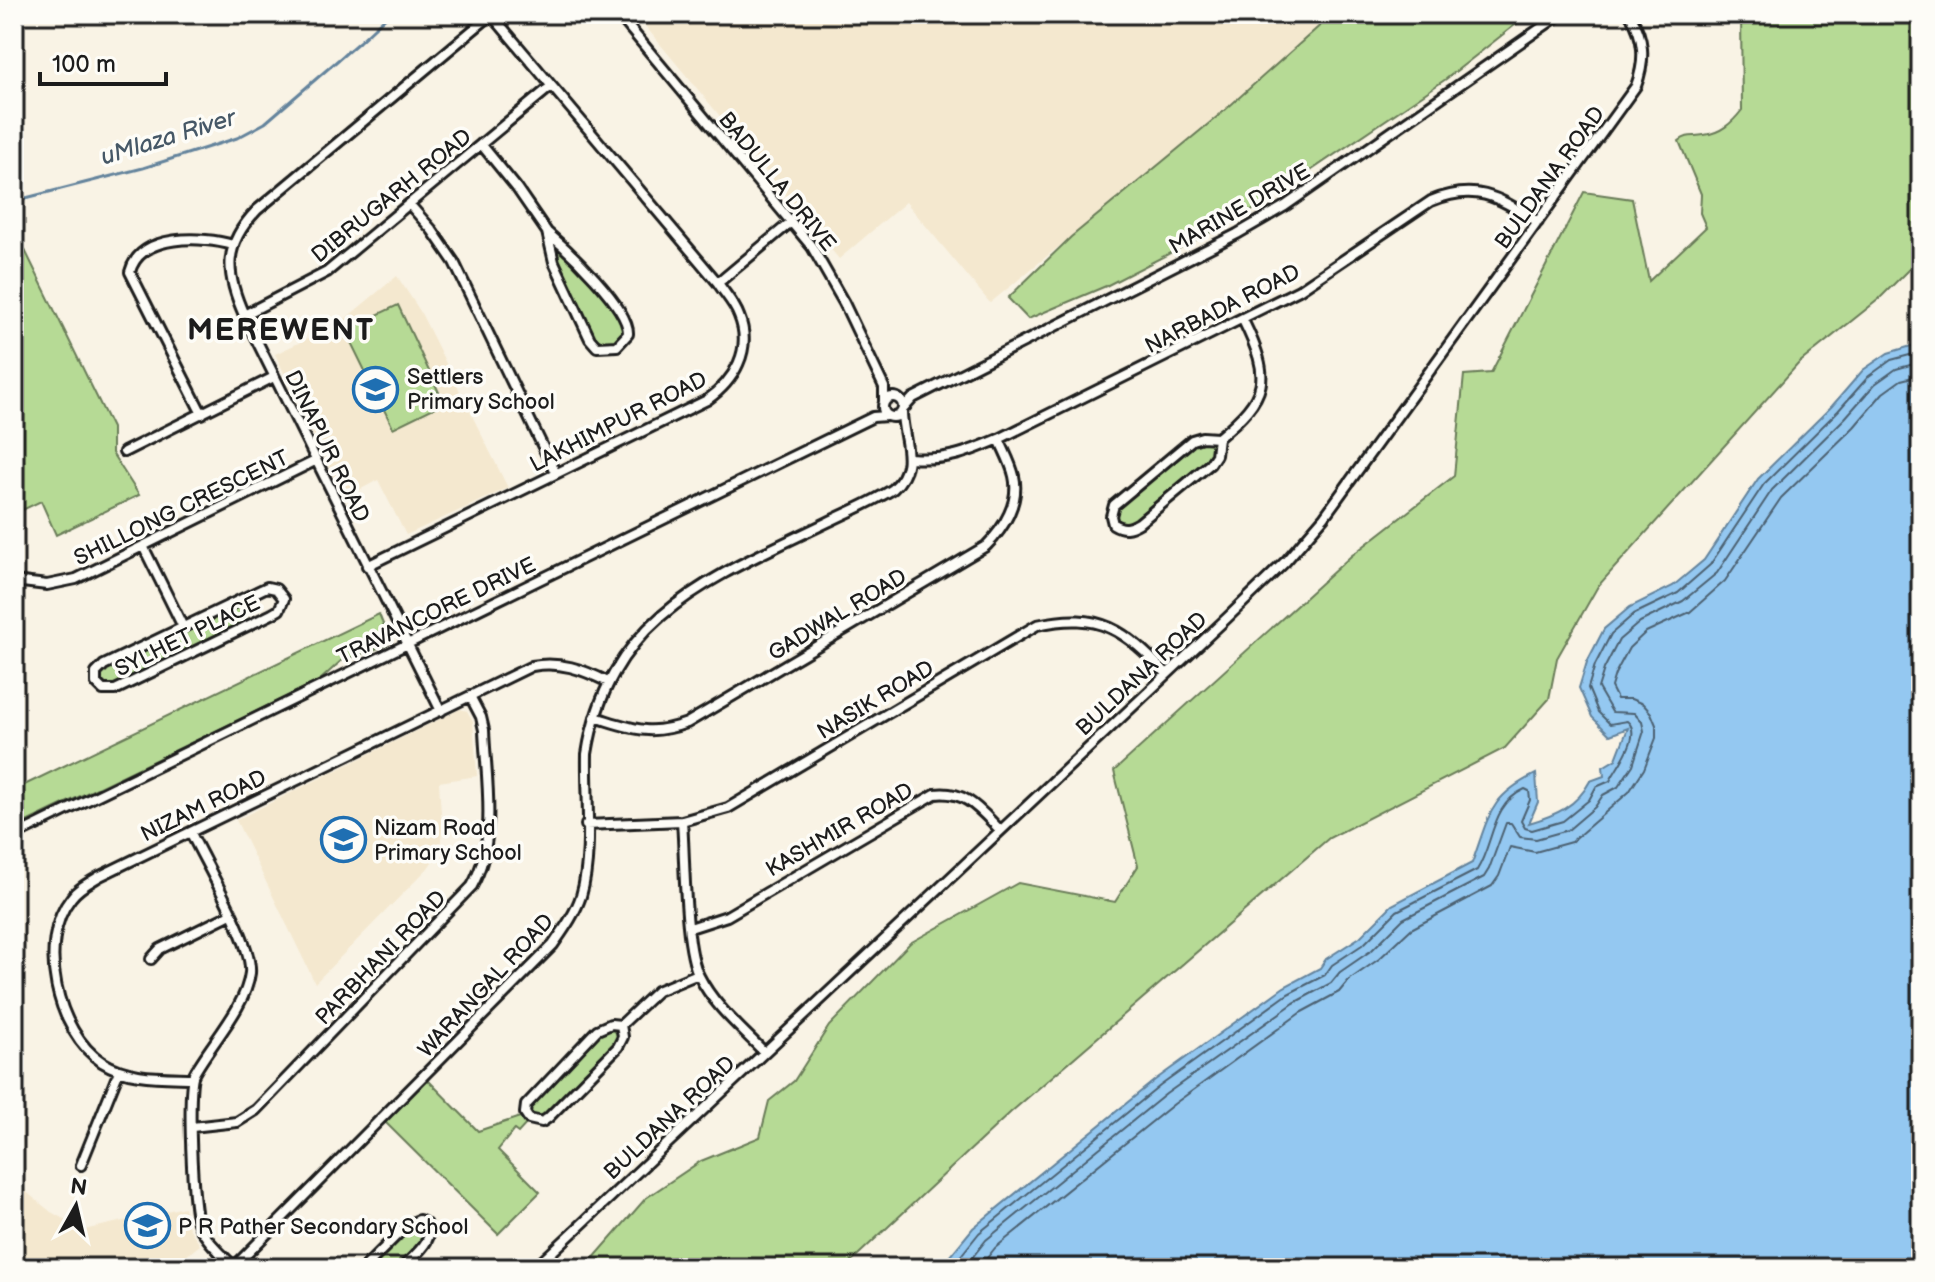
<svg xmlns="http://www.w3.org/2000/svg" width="1935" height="1282" font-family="'Balsamiq Sans',sans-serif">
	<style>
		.built { fill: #f4e8cf }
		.green { fill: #b6da95; stroke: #697b58; stroke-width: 2 }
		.water { fill: #94c8f1; stroke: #64839c; stroke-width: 2 }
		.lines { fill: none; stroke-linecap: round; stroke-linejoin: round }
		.shore { stroke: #4c6171; stroke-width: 2 }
		.stream { stroke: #64839c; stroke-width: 3 }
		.minor-casing { stroke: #1c1c1c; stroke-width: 14 }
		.minor { stroke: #fdfcf7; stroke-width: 8 }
		.labels { text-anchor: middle; stroke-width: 7; stroke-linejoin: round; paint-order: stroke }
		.street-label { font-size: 22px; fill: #1c1c1c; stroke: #fdfcf7 }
		.poi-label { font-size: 22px; fill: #1c1c1c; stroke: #fdfcf7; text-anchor: start }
		.water-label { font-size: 24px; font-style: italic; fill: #465867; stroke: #fdfcf7 }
		.district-label { font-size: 30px; font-weight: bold; letter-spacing: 2px; fill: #1c1c1c; stroke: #fdfcf7 }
	</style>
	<rect width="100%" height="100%" fill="#f9f3e5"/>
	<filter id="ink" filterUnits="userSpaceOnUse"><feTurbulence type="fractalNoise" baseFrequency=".0125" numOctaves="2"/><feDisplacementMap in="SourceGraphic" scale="16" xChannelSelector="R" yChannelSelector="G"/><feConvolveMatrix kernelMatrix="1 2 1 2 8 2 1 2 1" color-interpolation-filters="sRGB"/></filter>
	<g filter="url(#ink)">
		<path class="built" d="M635,14H1333L1224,111L990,303L906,202L839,259Z
			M397,276L420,311L508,488L406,535L378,480L344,498L275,354L339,324Z
			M460,709L467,711L473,721L477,776L439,782L442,829L440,850L428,868L315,983L236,820Z
			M14,1182L51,1212L84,1230L184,1207L188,1226L200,1245L171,1268H14Z"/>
		<path class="green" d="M1333,14H1529L1446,79L1250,212L1106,286L1028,319L1008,298L1071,237L1224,111Z
			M1741,14H1921V257L1879,299L1799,363L1598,586L1557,658L1549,699L1505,748L1329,838L1011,1112L844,1268H585L646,1198L701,1161L760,1137L769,1101L794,1081L829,1026L910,943L1018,883L1115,902L1138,866L1114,771L1351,556L1454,476L1464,375L1491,373L1584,192L1632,199L1649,281L1706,227L1700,213L1701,194L1679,141C1688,134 1693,137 1704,135C1721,133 1732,123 1742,110Z
			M14,239L22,244L112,428V453L139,495L56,535L41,501L14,514Z
			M558,249L568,254L623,321L625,332C617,344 605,348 594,336L555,256Z
			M398,305L444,403L393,428L345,330Z
			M1197,441H1211L1214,444L1212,459L1129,527L1114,521L1115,508Z
			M238,603L248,623L115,687L106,688L100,681L103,671Z
			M379,614L389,639L387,645L341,661L319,681L14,828V790Z
			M608,1028L620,1034L619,1042L542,1120L529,1115V1105L596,1036Z
			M427,1079L478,1131L523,1116L528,1122L518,1133L514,1130L498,1150L540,1192L498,1234L385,1122Z
			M417,1223L426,1229L425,1241L398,1268H367L403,1231Z"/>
		<path class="water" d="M1921,343V1268H940L973,1228L1155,1080L1284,987L1320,968L1326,959L1360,937L1392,905L1472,863C1489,817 1488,797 1536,774L1538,802L1529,823C1556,815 1577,806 1590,781L1604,776L1603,767L1616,759L1628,728L1610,735L1592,717L1579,688L1587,662L1604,629L1630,607L1673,586L1704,560L1758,479L1832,406L1863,370L1888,353Z"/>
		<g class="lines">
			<path class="shore" d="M951,1268L979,1233L1160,1086L1288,994L1325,975L1332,965L1365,943L1397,911L1477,870C1494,843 1491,804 1525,789L1529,791L1530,800L1521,821L1525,828L1532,830L1563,821L1589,800L1596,787L1610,781C1616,768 1644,734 1627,721L1610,724L1598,712L1588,688L1595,665L1611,634L1634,614L1678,593L1710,565L1764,484L1838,411L1869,376L1891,360L1921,352
				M964,1268L986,1240L1166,1094L1294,1003L1331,983L1340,972L1372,950L1403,919L1484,877L1489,869L1506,823H1511L1520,837L1536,839L1568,830L1595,807L1603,795L1618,787L1633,765L1644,731L1642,722L1634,713L1612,712L1598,688L1604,669L1619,640L1640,622L1683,601L1717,573L1772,490L1845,418L1875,384L1896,369L1921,362
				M979,1268L995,1248L1174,1104L1300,1013L1339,992L1349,980L1379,959L1411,929L1492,886L1499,876L1510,847L1535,852L1571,842L1629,792L1644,769L1656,738V725L1651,713L1643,704L1631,699H1617L1611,687L1615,674L1629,648L1646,632L1690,612L1725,581L1781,498L1854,427L1883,393L1901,380L1921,375"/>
			<path class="stream" d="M14,201L143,168L237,138L265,123L359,42L389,14"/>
			<defs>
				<path id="minor" d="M618,14L812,247L844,303L884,387V401
					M481,144L516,187L547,232
					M410,205L432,230L454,262L555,472
					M547,232C567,249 630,308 628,334L617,346L597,347L590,339L554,262Z
					M718,283L791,222
					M244,315L327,272L550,87
					M883 407a10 10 0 1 1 20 0a10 10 0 1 1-20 0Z
					M904,408L913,398L1237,234L1285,206L1561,14
					M202,414L130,272C140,233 203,236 233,245
					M1218,438L1202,437L1192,440L1114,505L1111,516L1113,524C1123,530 1129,529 1139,523L1210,464L1216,455L1218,438C1269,396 1272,379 1243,320
					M124,452L274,377
					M910,458C946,461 966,453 999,439L1299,290L1431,201C1477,182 1499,198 1538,222
					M143,546L183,627
					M367,566L707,400C734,381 753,350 739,316C735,304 725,294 718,283L491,14
					M14,581L47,585L76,579L315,461
					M267,587L276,589L284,599L279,610L272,614L115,690H103L96,683V673L104,665Z
					M441,711L244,315C225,273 223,245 257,210L492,14
					M595,717C631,728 649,737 687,723L986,546C1004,528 1020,502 1014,476C1011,463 1004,451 999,439
					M682,821C685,858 684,947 699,976C714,1006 741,1028 764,1052
					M586,825L682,821L728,808L1037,625C1101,611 1124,630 1167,674
					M191,833C205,863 253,943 250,973C246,1007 211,1043 194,1074C187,1087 192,1209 199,1225C206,1241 222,1254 234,1267
					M14,836L873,417L887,416
					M690,928L727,916L935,794C966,790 980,810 1000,830
					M151,959L160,949L231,914
					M621,1025L623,1037L618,1047L548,1118L542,1122L529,1119L525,1113L526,1105L597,1030L611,1024L621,1025L657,991L698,974
					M192,1078C162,1077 129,1079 102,1062C57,1033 36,942 71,898C78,888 90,882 100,876L532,666C560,661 582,669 608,682
					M192,1127L237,1122L256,1110L472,886C498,840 486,781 484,730L481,717L470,696
					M81,1165L119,1071
					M233,1268L553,945C564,929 575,914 581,896C593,856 586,797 587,754C609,614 715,577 828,522C850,511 873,502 893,489C919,466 903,442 902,413
					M364,1268L407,1225L419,1220C446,1231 413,1257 402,1268
					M535,1268L1227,618L1286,561L1324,517L1636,86C1646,59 1644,38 1630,14"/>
			</defs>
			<use href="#minor" class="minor-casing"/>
			<use href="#minor" class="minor"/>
		</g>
	</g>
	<defs>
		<symbol id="school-ring" viewBox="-11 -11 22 22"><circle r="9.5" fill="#fdfcf7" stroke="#1f6fb2" stroke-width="1.5"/><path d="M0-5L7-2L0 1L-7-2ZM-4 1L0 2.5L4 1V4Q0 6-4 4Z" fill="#1f6fb2"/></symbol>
	</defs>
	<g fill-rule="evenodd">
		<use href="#school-ring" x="350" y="364" width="51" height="51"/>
		<use href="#school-ring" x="318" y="814" width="51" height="51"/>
		<use href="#school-ring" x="122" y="1200" width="51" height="51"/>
	</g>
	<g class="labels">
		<g class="street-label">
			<text transform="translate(1549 177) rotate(-54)" y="8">BULDANA ROAD</text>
			<text transform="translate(778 181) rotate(51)" y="8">BADULLA DRIVE</text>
			<text transform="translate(391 195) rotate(-39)" y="8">DIBRUGARH ROAD</text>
			<text transform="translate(1239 208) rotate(-30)" y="8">MARINE DRIVE</text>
			<text transform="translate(1222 308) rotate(-27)" y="8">NARBADA ROAD</text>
			<text transform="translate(618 421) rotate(-27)" y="8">LAKHIMPUR ROAD</text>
			<text transform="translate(328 446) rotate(64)" y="8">DINAPUR ROAD</text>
			<text transform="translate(181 507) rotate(-26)" y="8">SHILLONG CRESCENT</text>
			<text transform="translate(436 610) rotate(-26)" y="8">TRAVANCORE DRIVE</text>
			<text transform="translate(837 614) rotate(-31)" y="8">GADWAL ROAD</text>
			<text transform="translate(187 635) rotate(-26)" y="8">SYLHET PLACE</text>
			<text transform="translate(1141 673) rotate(-43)" y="8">BULDANA ROAD</text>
			<text transform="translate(875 699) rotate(-31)" y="8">NASIK ROAD</text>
			<text transform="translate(203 805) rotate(-26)" y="8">NIZAM ROAD</text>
			<text transform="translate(839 829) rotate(-30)" y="8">KASHMIR ROAD</text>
			<text transform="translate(380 957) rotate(-46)" y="8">PARBHANI ROAD</text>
			<text transform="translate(485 985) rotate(-47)" y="8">WARANGAL ROAD</text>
			<text transform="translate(669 1117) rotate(-43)" y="8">BULDANA ROAD</text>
		</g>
		<g class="poi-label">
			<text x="407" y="384">Settlers<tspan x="407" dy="25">Primary School</tspan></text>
			<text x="374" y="835">Nizam Road<tspan x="374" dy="25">Primary School</tspan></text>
			<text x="178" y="1234">P R Pather Secondary School</text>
		</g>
		<g class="water-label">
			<text transform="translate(168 137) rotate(-17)" y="8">uMlaza River</text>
		</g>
		<g class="district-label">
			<text x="281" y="340">MEREWENT</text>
		</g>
	</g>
	<rect width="1935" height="1282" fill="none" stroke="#fdfcf7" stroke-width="48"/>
	<rect x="24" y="24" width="1887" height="1234" fill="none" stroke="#1c1c1c" stroke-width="3" filter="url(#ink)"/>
	<g transform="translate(76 1206) rotate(8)" stroke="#fdfcf7" stroke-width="6" paint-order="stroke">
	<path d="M0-6L14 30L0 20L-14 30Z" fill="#1c1c1c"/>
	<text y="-12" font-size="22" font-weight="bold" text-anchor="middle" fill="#1c1c1c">N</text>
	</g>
	<path d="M40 72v12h126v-12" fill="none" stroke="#1c1c1c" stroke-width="4"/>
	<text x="52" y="72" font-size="24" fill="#1c1c1c" stroke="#fdfcf7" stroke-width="6" paint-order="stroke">100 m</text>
</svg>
